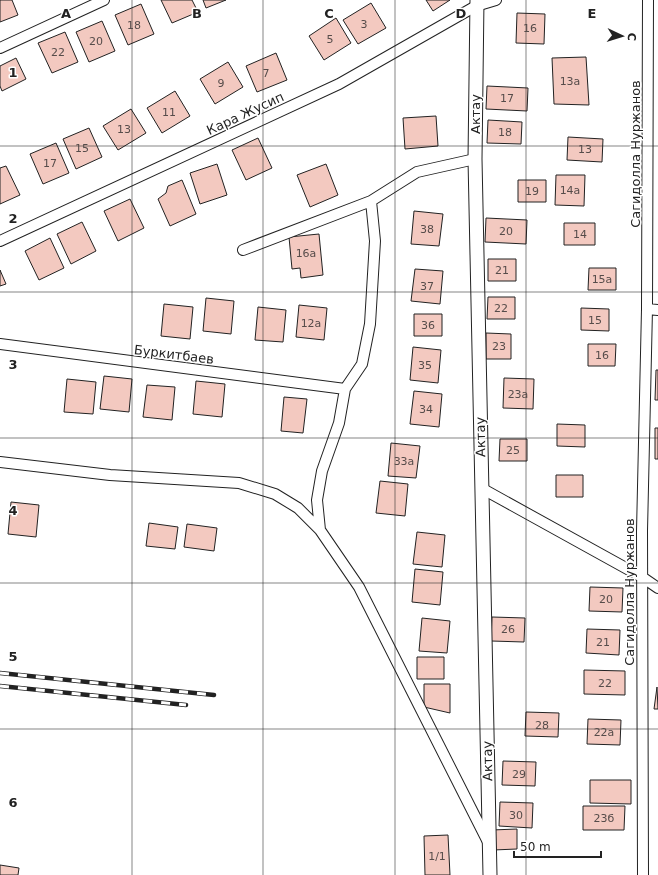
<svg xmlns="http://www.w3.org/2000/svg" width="658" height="875" font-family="'DejaVu Sans',sans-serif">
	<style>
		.building { fill: #f3c9c0; stroke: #222 }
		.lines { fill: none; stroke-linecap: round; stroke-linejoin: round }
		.minor-casing { stroke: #222; stroke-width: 12 }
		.tertiary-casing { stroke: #222; stroke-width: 15 }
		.minor { stroke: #fff; stroke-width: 10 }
		.tertiary { stroke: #fff; stroke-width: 13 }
		.rail-casing { stroke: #222; stroke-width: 4.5 }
		.rail { stroke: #fff; stroke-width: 3; stroke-dasharray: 9; stroke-linecap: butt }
		.grid { fill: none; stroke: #222; stroke-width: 1; stroke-opacity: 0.55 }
		.labels { text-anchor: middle; stroke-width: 3; stroke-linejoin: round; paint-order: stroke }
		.number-label { font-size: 11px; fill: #564c4a }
		.street-label { font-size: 13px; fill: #222; stroke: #fff }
		.grid-label { font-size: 13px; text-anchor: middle; font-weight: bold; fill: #222; stroke: #fff; stroke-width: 3; stroke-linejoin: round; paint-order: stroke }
	</style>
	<rect width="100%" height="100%" fill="#fff"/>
	<path class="building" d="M0,0H12L18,15L0,22Z
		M161,0H192L198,12L172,23Z
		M203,0H226L206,8Z
		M426,0H450L433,11Z
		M371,3L386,28L358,44L343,20Z
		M141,4L154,34L128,45L115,15Z
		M517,13L545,14L544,44L516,43Z
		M336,18L351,43L324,60L309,36Z
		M102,21L115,51L89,62L76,32Z
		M65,32L78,62L52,73L38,43Z
		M276,53L287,80L257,92L246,66Z
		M586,57L589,105L554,104L552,58Z
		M16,58L26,79L2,91L0,86V66Z
		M228,62L243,87L215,104L200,79Z
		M487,86L528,88L527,111L486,109Z
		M175,91L190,116L162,133L147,108Z
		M131,109L146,133L118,150L103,126Z
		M436,116L438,146L405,149L403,118Z
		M488,120L522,122L521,144L487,143Z
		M89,128L102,157L76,169L63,139Z
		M568,137L603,139L602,162L567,160Z
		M258,138L272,168L246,180L232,150Z
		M56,143L69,173L43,184L30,154Z
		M217,164L227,195L200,204L190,173Z
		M326,164L338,195L310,207L297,175Z
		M6,166L20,195L0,204V168Z
		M556,175H585L584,206L555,205Z
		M182,180L196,214L170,226L158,199L166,193L168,186Z
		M518,180H546V202H518Z
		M130,199L144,228L118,241L104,211Z
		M414,211L443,214L439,246L411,244Z
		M486,218L527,220L526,244L485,242Z
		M82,222L96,251L71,264L57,234Z
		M564,223H595V245H564Z
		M319,234L323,275L301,278L300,268L292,269L289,237Z
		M50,238L64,268L39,280L25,251Z
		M488,259H516V281H488Z
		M589,268H616V290H588Z
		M415,269L443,271L440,304L411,301Z
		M0,270L6,284L0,286Z
		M488,297H515V319H487Z
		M206,298L234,301L231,334L203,331Z
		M164,304L193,307L190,339L161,336Z
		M299,305L327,308L324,340L296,337Z
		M258,307L286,310L283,342L255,340Z
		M581,308L609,309V331L581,330Z
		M414,314H442V336H414Z
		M486,333L511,334V359H486Z
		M588,344H616L615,366H588Z
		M413,347L441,350L438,383L410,380Z
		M656,370H658V400H655Z
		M104,376L132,379L129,412L100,409Z
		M504,378L534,379L533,409L503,408Z
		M67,379L96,382L93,414L64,412Z
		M196,381L225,384L222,417L193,414Z
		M147,385L175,387L172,420L143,417Z
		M414,391L442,394L439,427L410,424Z
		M284,397L307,399L303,433L281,431Z
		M557,424L585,425V447L557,446Z
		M655,428H658V459H655Z
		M500,439H527V461H499Z
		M391,443L420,446L416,478L388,476Z
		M556,475H583V497H556Z
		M380,481L408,484L405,516L376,513Z
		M11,502L39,505L36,537L8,534Z
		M149,523L178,527L175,549L146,546Z
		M187,524L217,528L214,551L184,547Z
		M417,532L445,535L442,567L413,564Z
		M415,569L443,572L440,605L412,602Z
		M590,587L623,588L622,612L589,611Z
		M492,617L525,618L524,642L491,641Z
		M422,618L450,621L447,653L419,651Z
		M587,629L620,630L619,655L586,653Z
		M417,657H444V679H417Z
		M584,670L625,671V695L584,694Z
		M424,684H450V713L424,707Z
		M657,687L658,709H654Z
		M526,712L559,713L558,737L525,736Z
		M588,719L621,720L620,745L587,744Z
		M503,761L536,762L535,786L502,785Z
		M590,780H631V804L590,803Z
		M500,802L533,803L532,828L499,826Z
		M583,806H625L624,830H583Z
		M517,829V849L493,850L492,830Z
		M448,835L450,875H425L424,836Z
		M0,865L19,868L18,875H0Z"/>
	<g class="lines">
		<defs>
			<path id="minor" d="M0,48L104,0
				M371,201L375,241L370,324L362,364L345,389L339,423L322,471L317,500L320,530L359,587L489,844
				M0,241L339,84L476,6L496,0
				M243,250L371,201L417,172L475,159
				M647,309L658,310
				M0,344L345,389
				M0,462L110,475L239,483L275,494L298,508L320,530
				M481,488L642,577L658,588
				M643,875L642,531L647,309L648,0"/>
			<path id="tertiary" d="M477,0L475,159L490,875"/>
		</defs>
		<use href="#minor" class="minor-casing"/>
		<use href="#tertiary" class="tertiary-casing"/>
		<use href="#minor" class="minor"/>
		<use href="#tertiary" class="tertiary"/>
		<defs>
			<path id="rail" d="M0,673L214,695
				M0,686L186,705"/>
		</defs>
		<use href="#rail" class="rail-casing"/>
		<use href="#rail" class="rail"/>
	</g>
	<path class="grid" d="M132,0V875M263,0V875M395,0V875M526,0V875M0,146H658M0,292H658M0,438H658M0,583H658M0,729H658"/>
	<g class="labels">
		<g class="number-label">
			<text x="364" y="28">3</text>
			<text x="134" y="29">18</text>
			<text x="530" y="32">16</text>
			<text x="330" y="43">5</text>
			<text x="96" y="45">20</text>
			<text x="58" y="56">22</text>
			<text x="266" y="77">7</text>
			<text x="570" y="85">13а</text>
			<text x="221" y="87">9</text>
			<text x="507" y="102">17</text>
			<text x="169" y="116">11</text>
			<text x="124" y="133">13</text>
			<text x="505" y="136">18</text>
			<text x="82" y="152">15</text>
			<text x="585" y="153">13</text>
			<text x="50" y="167">17</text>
			<text x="570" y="194">14а</text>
			<text x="532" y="195">19</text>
			<text x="427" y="233">38</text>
			<text x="506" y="235">20</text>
			<text x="580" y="238">14</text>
			<text x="306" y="257">16а</text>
			<text x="502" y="274">21</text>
			<text x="602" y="283">15а</text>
			<text x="427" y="290">37</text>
			<text x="501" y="312">22</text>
			<text x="595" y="324">15</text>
			<text x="311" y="327">12а</text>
			<text x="428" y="329">36</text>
			<text x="499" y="350">23</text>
			<text x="602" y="359">16</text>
			<text x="425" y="369">35</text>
			<text x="518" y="398">23а</text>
			<text x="426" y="413">34</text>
			<text x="513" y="454">25</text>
			<text x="404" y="465">33а</text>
			<text x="606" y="603">20</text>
			<text x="508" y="633">26</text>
			<text x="603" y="646">21</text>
			<text x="605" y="687">22</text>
			<text x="542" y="729">28</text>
			<text x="604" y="736">22а</text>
			<text x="519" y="778">29</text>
			<text x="516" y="819">30</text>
			<text x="604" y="822">23б</text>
			<text x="437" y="860">1/1</text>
		</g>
		<g class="street-label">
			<text transform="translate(245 113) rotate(-25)" y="5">Кара Жусип</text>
			<text transform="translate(475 114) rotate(-90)" y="5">Актау</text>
			<text transform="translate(635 154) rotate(-90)" y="5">Сагидолла Нуржанов</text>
			<text transform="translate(174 354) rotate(7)" y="5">Буркитбаев</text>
			<text transform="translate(480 437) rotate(-91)" y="5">Актау</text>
			<text transform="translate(629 592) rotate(-90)" y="5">Сагидолла Нуржанов</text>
			<text transform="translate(487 761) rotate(-91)" y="5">Актау</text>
		</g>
	</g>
	<g class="grid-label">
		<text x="66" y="18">A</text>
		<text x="197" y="18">B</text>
		<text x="329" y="18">C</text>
		<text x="461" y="18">D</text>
		<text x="592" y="18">E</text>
		<text x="13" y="77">1</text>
		<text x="13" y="223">2</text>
		<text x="13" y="369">3</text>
		<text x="13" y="515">4</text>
		<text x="13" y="661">5</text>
		<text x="13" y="807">6</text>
	</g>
	<g transform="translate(622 36) rotate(94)" stroke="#ffffff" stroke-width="3" paint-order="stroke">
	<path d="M0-3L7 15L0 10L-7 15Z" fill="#222222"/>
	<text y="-6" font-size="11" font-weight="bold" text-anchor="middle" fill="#222222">С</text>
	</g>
	<path d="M514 851v6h87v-6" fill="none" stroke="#222222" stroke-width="2"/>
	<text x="520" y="851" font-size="12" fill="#222222" stroke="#ffffff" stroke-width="3" paint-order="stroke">50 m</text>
</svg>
